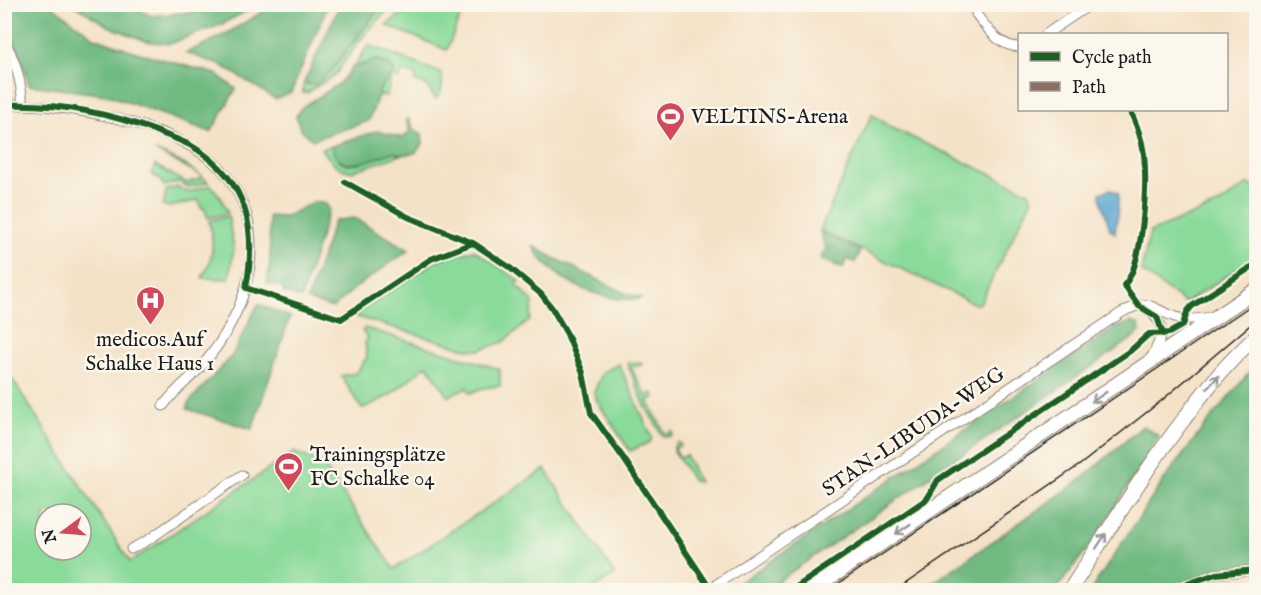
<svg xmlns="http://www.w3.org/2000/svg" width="1261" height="595" font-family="'IM FELL English',serif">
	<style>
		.green { fill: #8ada9a; stroke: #537b5b; stroke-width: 1.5; fill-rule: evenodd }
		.forest { fill: #6fba82; stroke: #466b4f; stroke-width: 1.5 }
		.water { fill: #57a4d0; stroke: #3a6076; stroke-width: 1.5 }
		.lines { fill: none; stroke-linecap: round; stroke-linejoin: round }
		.street-casing { stroke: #887f72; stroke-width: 11 }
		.primary-casing { stroke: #887f72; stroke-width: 16 }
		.street { stroke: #fff; stroke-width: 9 }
		.primary { stroke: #fff; stroke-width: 14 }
		.tram { stroke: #1c1c1c; stroke-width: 1.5 }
		.quiet { stroke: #8d6e63; stroke-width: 4.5; stroke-dasharray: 9 4.5; stroke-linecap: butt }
		.cycleway-casing { stroke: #fbf7ec; stroke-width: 10 }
		.cycleway { stroke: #1b5e20; stroke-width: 6 }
		.oneway { stroke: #999 }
		.labels { text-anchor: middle; stroke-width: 5; stroke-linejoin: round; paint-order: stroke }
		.poi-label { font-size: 21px; fill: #1c1c1c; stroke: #fbf7ec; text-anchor: start }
		.street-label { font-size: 21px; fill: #1c1c1c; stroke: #fbf7ec }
	</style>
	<rect width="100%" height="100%" fill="#fbf7ec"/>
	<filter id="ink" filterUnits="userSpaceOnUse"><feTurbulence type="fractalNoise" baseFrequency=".0167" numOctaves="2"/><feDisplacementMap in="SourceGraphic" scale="12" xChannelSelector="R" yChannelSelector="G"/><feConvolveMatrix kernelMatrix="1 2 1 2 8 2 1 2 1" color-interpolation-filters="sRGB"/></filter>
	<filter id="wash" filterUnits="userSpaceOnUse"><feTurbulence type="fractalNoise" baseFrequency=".008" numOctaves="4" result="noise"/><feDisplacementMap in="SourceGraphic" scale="24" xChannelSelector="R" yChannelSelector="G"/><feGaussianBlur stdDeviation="1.35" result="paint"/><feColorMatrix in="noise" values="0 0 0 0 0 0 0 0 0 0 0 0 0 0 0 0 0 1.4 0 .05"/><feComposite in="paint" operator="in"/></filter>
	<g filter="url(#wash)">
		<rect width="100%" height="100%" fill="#f4e2c7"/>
		<path class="green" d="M382,5H392L361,39L335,75L307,93H303L304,82L308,85L332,70Z
			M424,5L456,6L457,10L462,12L447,50L386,25L403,13Z
			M369,45L441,73C444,81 442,93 436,99L425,84L415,82L416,75L402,72L400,78L391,77L387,96L378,95L383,83L395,71C379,55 371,62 352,68Z
			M872,114L890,127L1029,192L1032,199L980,303L975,304L820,230Z
			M332,146C338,179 373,158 393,152L401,155L353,171C337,171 331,160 321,149Z
			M155,151C175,159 193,167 208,182L188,187L179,182L164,186L160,179L151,174L155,165L187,183L202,178L199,174Z
			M1248,184L1256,188V257L1185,303L1141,271L1150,232L1219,204Z
			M211,185L221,198L228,213L208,218L204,208H201L199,200L170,207L162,206L164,202L166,190L178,187L187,192Z
			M228,216L234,248L229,279L202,278C214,259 215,241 209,221Z
			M474,250L520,281L516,285L533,302L530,320L503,342L479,350L467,349L354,316L439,259Z
			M365,328L500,369V386L483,388L470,393L467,388L456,392L449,397L427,365L390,395L362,409L341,376L356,373L367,357L365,343L368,338L362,331Z
			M640,362L642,365L631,367L646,396L653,393L655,397L648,401L666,435L672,431L673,435L669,437L663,436L645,406L627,363Z
			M619,364L652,438L650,442L630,451L598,403L594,392L603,372Z
			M5,368L130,562L294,452L323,464L394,569L545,469L615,575L591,590H5ZM45,514H81V550H45Z
			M678,442L681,445L675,448L680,458L686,455L699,482L693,481L674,451V446Z"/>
		<path class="forest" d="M5,4L51,5L94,37L136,52L216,74L236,89L211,132L108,95L29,85L19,51L5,27Z
			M74,5H130L151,16L219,9L226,5H258L220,25L169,44L146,41L108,26Z
			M274,5H328L291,93L275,99L223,66L186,53L224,35Z
			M340,5H382L332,70L314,86L304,82Z
			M376,60L388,64L395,71L381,87L369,121L312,140L300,128L296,116L301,108L339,84L352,68Z
			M406,119H409L413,129L422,134L423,144L415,153L401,155L393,152C373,158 338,179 332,146L377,131L403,138L410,131Z
			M314,202L326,204L329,209L301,298L284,293L282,287L267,283L270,262L269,216L285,217Z
			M354,218L409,250L355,288L333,308L307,300L334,221Z
			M820,232L860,251L855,262L847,259L843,268L820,259L826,249Z
			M533,246L554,258L625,293L642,298C606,306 548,279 533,246Z
			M258,304L290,317L252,429L187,409L190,401L232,356Z
			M1131,322L1139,325L1140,331L1136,336L765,590H728L1115,328Z
			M1253,368L1256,373V566L1215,572L1163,590H1091L1164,480L1204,427Z
			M1143,426L1159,436L1096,537L1056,590H923L1079,481Z"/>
		<path class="water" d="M1110,189L1118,193V213L1115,233L1110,229L1100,197V193Z"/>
	</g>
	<g filter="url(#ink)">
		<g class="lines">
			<defs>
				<path id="street" d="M976,14C988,29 999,47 1020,47
					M1046,34L1091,4
					M4,40C16,60 21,81 23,105
					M4,105C66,103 175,123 220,168C240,189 251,217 251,247C251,271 245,295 234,317C225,336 213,354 198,370C185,383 175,390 163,406
					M1140,306C1169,321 1164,335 1150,360
					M131,549L148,540L242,475
					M708,590L1121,313C1151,297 1149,308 1175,317C1188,321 1201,319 1214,316
					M1169,590L1216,574L1256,570"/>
				<path id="primary" d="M812,590L1256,290
					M1070,590C1107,533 1142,474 1184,419C1205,390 1229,360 1256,337"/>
			</defs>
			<use href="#street" class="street-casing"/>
			<use href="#primary" class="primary-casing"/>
			<use href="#street" class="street"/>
			<use href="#primary" class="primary"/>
			<path class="tram" d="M829,590L1256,302
				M896,590L1081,464L1161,401L1256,320"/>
			<path class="quiet" d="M4,69L8,81L10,105"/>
			<defs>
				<path id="cycleway" d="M4,105C54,103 106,112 153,130C167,136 182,140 195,148C248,181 257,230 246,288L341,319L431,259L473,243
					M1130,110C1136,124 1142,138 1144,154C1147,183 1144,265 1124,285L1139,306L1157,317L1163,334
					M345,182L408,217L473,243L509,267L541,294L552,308L567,334L583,373L591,413L624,459L711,590
					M792,590L927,499L938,480L1130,351L1149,334L1169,333L1183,325L1187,312L1192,306L1256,264
					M1169,590L1216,574L1256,570"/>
			</defs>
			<use href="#cycleway" class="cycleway-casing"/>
			<use href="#cycleway" class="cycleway"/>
		</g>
		<defs><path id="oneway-shaft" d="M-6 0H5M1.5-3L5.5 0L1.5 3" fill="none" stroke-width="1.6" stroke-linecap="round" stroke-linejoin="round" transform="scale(1.5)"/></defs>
		<g class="oneway">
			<use href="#oneway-shaft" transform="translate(1213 382) rotate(-48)"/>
			<use href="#oneway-shaft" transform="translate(1099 397) rotate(146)"/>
			<use href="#oneway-shaft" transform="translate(903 529) rotate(146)"/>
			<use href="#oneway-shaft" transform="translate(1101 541) rotate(-57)"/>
		</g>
	</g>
	<defs>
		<symbol id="stadium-pin" viewBox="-11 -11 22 30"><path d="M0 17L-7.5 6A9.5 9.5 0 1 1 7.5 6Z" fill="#d1495b" stroke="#fbf7ec"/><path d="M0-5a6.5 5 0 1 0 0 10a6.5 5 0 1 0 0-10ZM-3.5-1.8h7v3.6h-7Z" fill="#fff"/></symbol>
		<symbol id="hospital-pin" viewBox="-11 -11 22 30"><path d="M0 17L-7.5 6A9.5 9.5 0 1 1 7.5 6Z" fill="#d1495b" stroke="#fbf7ec"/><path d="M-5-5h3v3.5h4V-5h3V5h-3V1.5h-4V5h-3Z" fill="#fff"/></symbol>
	</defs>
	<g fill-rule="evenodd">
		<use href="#stadium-pin" x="654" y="100" width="33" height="45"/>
		<use href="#hospital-pin" x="134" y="284" width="33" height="45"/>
		<use href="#stadium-pin" x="272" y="450" width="33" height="45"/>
	</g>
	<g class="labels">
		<g class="poi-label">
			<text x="691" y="123">VELTINS-Arena</text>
			<text x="150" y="346" text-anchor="middle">medicos.Auf<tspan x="150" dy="24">Schalke Haus 1</tspan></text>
			<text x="310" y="461">Trainingsplätze<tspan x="310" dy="24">FC Schalke 04</tspan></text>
		</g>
		<g class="street-label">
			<text transform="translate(913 431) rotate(-34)" y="7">STAN-LIBUDA-WEG</text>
		</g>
	</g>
	<rect width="1261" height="595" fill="none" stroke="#fbf7ec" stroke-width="24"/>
	<rect x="1018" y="33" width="210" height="78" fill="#fbf7ec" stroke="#a29f99" stroke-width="1.5"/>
	<rect x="1030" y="52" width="30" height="9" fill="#1b5e20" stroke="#a29f99" stroke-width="1.5"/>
	<text x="1072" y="63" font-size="18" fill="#1c1c1c">Cycle path</text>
	<rect x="1030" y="82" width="30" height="9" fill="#8d6e63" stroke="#a29f99" stroke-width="1.5"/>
	<text x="1072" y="93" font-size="18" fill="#1c1c1c">Path</text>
	<g transform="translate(63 532) rotate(254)"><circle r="28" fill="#fbf7ec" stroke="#a29f99" stroke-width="1.5"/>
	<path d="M0-4.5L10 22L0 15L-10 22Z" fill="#d1495b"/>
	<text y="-9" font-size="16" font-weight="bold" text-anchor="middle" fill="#1c1c1c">N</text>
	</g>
</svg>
